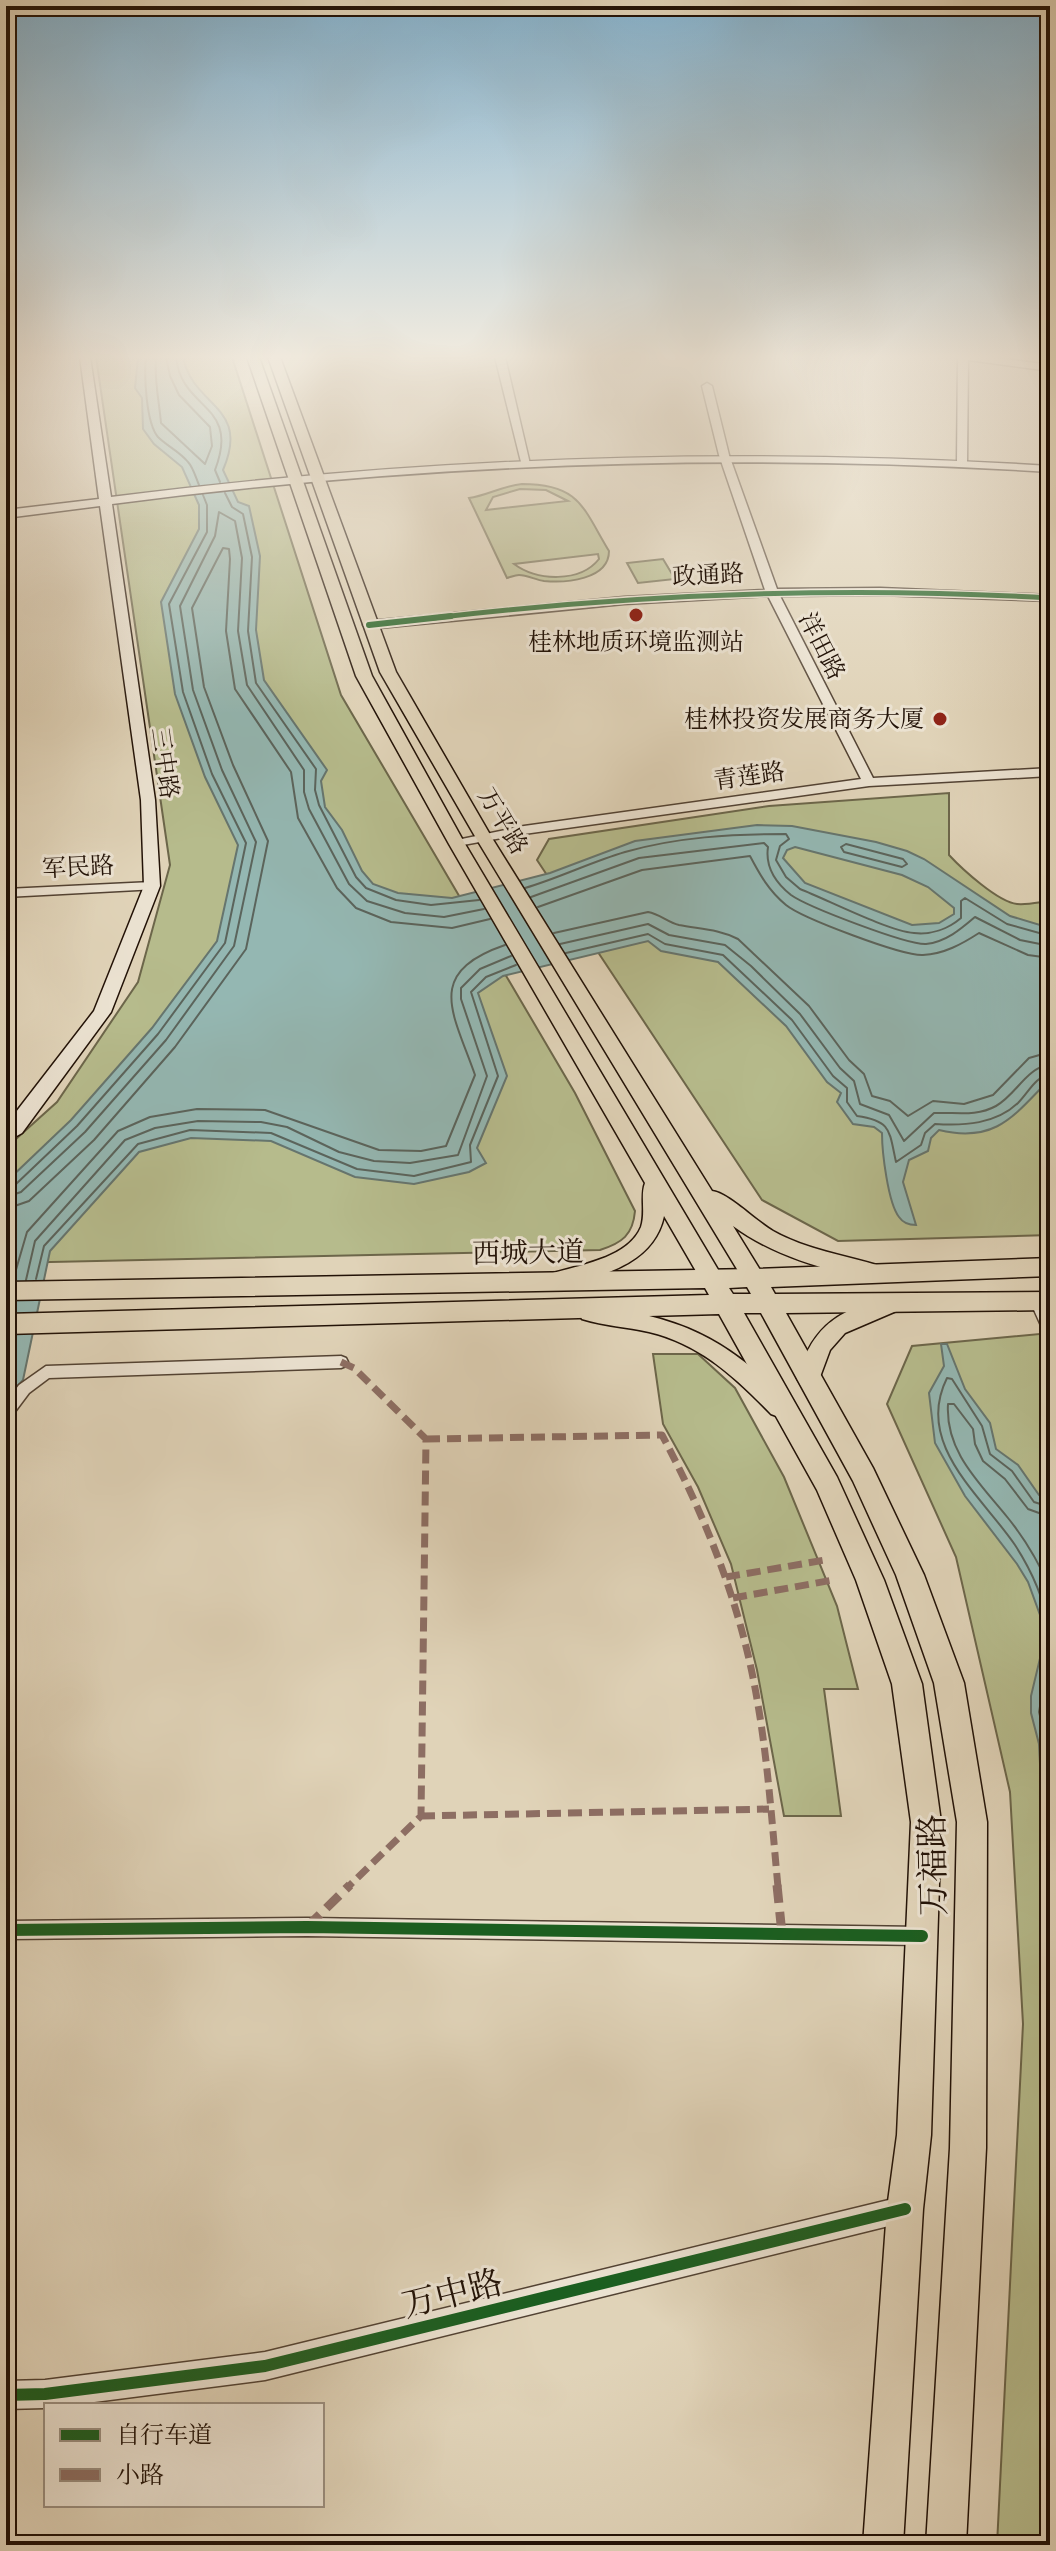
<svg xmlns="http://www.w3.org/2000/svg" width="1056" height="2551" font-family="'Gentium Book Plus','Noto Serif SC',serif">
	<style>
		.green { fill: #b6bb8c; stroke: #6c664a; stroke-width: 2; fill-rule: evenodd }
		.water { fill: #94b7b2; stroke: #66756e; stroke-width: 2; fill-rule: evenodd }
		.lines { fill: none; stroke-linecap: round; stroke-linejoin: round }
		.shore { stroke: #5b645c; stroke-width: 2 }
		.minor-casing { stroke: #524233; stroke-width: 3 }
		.tertiary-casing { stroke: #524233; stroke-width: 3 }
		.secondary-casing { stroke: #221207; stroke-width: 3 }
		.primary-casing { stroke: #221207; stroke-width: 3 }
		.trunk-casing { stroke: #221207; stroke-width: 3 }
		.minor { fill: #ebe2d1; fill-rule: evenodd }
		.tertiary { fill: #ebe2d1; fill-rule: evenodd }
		.secondary { fill: #ebe2d1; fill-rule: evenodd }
		.primary { fill: #e0d3b8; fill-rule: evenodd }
		.trunk { fill: #e0d3b8; fill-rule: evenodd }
		.quiet-far1 { stroke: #8d6e63; stroke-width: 7; stroke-dasharray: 14 7; stroke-linecap: butt }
		.quiet { stroke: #8d6e63; stroke-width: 9; stroke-dasharray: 18 9; stroke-linecap: butt }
		.cycleway-far2-casing { stroke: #ebe2d1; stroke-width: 8 }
		.cycleway-far1-casing { stroke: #ebe2d1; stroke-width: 10 }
		.cycleway-casing { stroke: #ebe2d1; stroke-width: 17 }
		.cycleway-far2 { stroke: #1b5e20; stroke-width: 5 }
		.cycleway-far1 { stroke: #1b5e20; stroke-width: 6 }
		.cycleway { stroke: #1b5e20; stroke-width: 12 }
		.poi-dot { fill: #8f2418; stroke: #ebe2d1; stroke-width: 3 }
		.labels { text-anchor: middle; stroke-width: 6; stroke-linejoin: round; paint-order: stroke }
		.far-street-label { font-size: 24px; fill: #221207; stroke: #ebe2d1 }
		.far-poi-label { font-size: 24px; fill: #221207; stroke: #ebe2d1 }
		.street-label { font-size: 28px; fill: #221207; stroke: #ebe2d1 }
		.near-street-label { font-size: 34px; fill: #221207; stroke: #ebe2d1 }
	</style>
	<rect width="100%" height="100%" fill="#e0d3b8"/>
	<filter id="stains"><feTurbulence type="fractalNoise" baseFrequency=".0025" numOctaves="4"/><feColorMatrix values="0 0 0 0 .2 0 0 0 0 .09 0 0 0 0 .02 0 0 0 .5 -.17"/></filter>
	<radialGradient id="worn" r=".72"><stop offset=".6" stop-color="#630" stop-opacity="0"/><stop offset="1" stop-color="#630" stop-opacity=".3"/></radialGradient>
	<path class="green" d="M96,357H232L341,695L575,1093L635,1211C633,1235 622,1243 600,1250L6,1263V1148L57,1102L138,982L170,865Z
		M522,484C580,484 583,508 609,551C609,580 565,583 544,581C536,580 527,575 519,575C515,575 511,577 507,578L469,498C486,496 502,486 522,484ZM520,489L546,490L568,501L486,510L493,497ZM598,554L599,559C580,583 537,581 514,564Z
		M663,559L675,579L638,583L627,563Z
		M949,793V855C962,869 998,902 1017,904C1028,905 1040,902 1050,901V1235L838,1241L762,1200L537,860L549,839L769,806Z
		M1050,1333V2545H997L1023,2024L1010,1792L956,1557L887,1404L912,1346Z
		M653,1354H698L735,1388L784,1477L837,1606L858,1689H824L841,1816H784L757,1670L731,1564L698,1487L663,1424Z"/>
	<path class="water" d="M138,357H183C193,408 251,405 223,470L238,502L249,506L260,556L256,630L264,680L327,770L321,781L325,807L342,830L362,871L373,884L398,893L452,898L550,873L635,841L757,825L792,826L876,842L907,851L924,859L1010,916L1050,928V1079C1015,1114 997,1144 939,1130L931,1138L928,1151L909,1160L903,1182L916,1225C909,1225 903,1223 899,1217C888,1203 882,1152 882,1133L874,1127L853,1124L837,1102L841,1093L827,1082L786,1026L718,962L661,951L648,941L503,976L478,993L507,1076L477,1148L486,1163L469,1172L414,1184L355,1177L271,1141L191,1138L139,1152L50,1251L23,1380L6,1399V1182L71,1120L152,1028L217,941L238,845L205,777L175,694L161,602L199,529V505L182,467L154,444L143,429L142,398L135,388ZM795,847L902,875L928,887L954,908V914L939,923L912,925L805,883L783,858L787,850Z
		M941,1344H947L965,1389L990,1423L996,1449L1018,1465L1039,1495L1050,1500V1837L1042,1803L1039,1744L1031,1713V1696L1042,1650L1040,1615L1028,1582L1017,1564L965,1496L935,1443L929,1393L944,1366Z"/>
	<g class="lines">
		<path class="shore" d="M146,357C144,376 146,423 158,437C167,446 180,452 188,462C193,467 196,478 199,485
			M156,357C154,380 159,400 161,423L205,464L212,446L210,427L179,395L170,376L166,357
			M176,357C181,411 241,403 215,470L220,482
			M225,493L232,507L243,514L252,557L248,631L256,683L316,769L315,790L319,805L356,877L366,888L396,900L431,905L479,900
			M846,844L903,859L907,864L902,867L844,852L841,847Z
			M525,888C559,878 591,862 625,852C677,837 732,834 786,834L789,839L780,846L776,860L786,877L800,889C828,900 888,931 914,933C931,935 948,929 961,918V901L965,898L1007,924L1050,936
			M531,897L639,858L764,843L768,847C765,867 776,883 791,895C808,907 907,945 926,944C946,942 961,929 975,917L1020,940L1050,946
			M538,907L642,870L750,856C760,875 769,891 786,905C802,918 902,956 923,955C944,954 962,944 979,933L1028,955L1050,958
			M554,933L648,912C660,914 667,922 679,925C699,929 719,929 738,939L809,1006L849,1060L864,1074L872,1096L890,1101L908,1116L933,1101L964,1104L993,1095L1029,1058L1050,1052
			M560,944L648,924L669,935L725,945L751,966L800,1014L840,1068L854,1081L860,1104L889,1115L904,1141L934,1113C956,1112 976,1117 996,1106C1017,1094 1025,1069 1050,1064
			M566,953L648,934L665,944L723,955L792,1020L833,1076L847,1088V1102L857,1116C892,1121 889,1131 896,1162L921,1145L925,1133L935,1124C964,1126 996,1124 1018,1103C1029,1092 1035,1077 1050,1074
			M6,1187L15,1185L77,1126L158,1034L225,943L246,843L212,774L183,692L169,604L207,532V505L203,495
			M6,1197L21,1192L85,1132L166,1040L234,946L256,842L222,770L193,690L180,606L215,536L219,512L235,521L242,558L238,631L247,685L304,770V792L309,809L349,884L367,901L405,913L444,917L484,909
			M6,1209L29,1201L94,1140L175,1047L246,949L268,841L233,765L204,687L192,608L223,548L229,549L230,559L226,631L235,689L291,772L298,818L337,888L356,908L391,922L452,928L490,919
			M36,1279L44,1246L138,1144L190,1130L271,1133L357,1169L414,1176L471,1162L470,1145L498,1076L471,992L486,977L516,965
			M13,1280L27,1232L118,1131L150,1117L197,1109L265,1110L379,1150L421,1151L446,1146L475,1075C453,1012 424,973 505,945
			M26,1280L35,1241L125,1140L155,1128L198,1121L261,1122L287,1127L339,1152L374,1161L410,1163L458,1155L487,1076L461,999V988L480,969L511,956
			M1050,1507L1034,1502L1012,1471L990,1454L982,1426L952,1379L947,1378C914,1444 981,1495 1015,1545C1032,1571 1044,1599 1050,1630
			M1050,1517L1028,1509L1005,1479L983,1461L975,1444L973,1429L954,1404H948C945,1452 980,1483 1008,1518C1025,1539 1039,1563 1050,1588
			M1050,1652L1039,1712L1047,1743L1050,1803"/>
		<defs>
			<path id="minor" d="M341,1356L346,1358L348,1362L346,1366L341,1368L49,1378L29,1393L11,1417L6,1419V1402L19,1385L46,1366Z
				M307,1918L922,1927L929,1929L931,1936L929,1943L922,1945L307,1936L6,1939V1921Z"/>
			<path id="tertiary" d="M495,357H505L530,464L521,462Z
				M958,357H988L1050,365V371L968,360L967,462L962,465L957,462Z
				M707,383L712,386L729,455L777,589L880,588L1050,595V601L880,595L780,596L873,778L1050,768V776L869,786L524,834L452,847V841L524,826L861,779L768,596L624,604L369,629L363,625L369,621L624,597L765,590L719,455L702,386Z
				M152,882L157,883V889L6,897V889Z
				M1039,1294L1045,1296L1050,1305V1332L1043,1330L1030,1301L1033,1296Z
				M905,2196L914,2200L918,2209L914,2218L905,2222L265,2380L71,2405H46L45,2408L6,2409V2381L45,2380L265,2352Z"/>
			<path id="secondary" d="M80,357H90L111,497C426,457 733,446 1050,466V472C734,452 426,463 112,504L155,800L160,886L111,1012L22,1133L6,1142V1125L94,1011L144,886L141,800L100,506L6,518V510L99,499Z"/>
			<path id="primary" d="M247,357H259L372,676L465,844L720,1273L723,1279L720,1285L712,1287L704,1285L664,1216C653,1267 597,1276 554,1289L546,1287L543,1281L546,1275C575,1266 628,1259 641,1227C646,1212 640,1196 645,1183L449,844L356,676Z
				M268,357H280L396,672L492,838L712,1191C727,1192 757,1222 773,1231C807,1250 844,1255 880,1266L883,1272L880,1278L872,1280C823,1269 774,1256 733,1226L765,1278L762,1284L754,1286L746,1284L476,838L380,672Z
				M893,1294L901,1297L904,1303L901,1309L845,1333L830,1350L817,1385L809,1387L801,1385L797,1378C815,1321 839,1312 893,1294Z
				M590,1304C681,1319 721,1334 787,1400L791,1407L787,1414L779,1417L771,1414C735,1377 700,1344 649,1332C627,1327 604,1326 582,1319L579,1313L582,1307Z"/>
			<path id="trunk" d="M1050,1258V1276L771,1287L775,1294L1050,1292V1310L786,1313L873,1468L924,1575L964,1683L987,1822L986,2148L966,2545H926L950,2148L957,1822L934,1683L896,1575L853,1481L761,1313H744L837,1477L884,1580L922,1684L941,1822L931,2135L923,2209L903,2545H863L887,2209L897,2135L911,1822L892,1684L856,1580L817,1490L719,1314L6,1334V1314L709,1295L705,1288L6,1300V1282L754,1269ZM747,1287L751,1294H733L729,1288Z"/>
		</defs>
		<use href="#minor" class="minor-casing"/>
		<use href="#tertiary" class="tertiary-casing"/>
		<use href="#secondary" class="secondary-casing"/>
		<use href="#primary" class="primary-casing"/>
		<use href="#trunk" class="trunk-casing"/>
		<use href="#minor" class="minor"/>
		<use href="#tertiary" class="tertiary"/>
		<use href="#secondary" class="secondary"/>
		<use href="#primary" class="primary"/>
		<use href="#trunk" class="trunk"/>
		<path class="quiet-far1" d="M341,1362L354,1368L426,1439L421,1816L348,1887
			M426,1439L662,1435C706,1518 741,1605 757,1699C768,1761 772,1824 778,1887
			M726,1577L825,1560
			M733,1598L833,1580
			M421,1816L769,1809"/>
		<path class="quiet" d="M777,1885L782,1934
			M307,1927L350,1885"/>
		<defs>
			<path id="cycleway-far2" d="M433,618C638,594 844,586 1050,598"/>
			<path id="cycleway-far1" d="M369,625L451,616"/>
			<path id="cycleway" d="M6,1930L307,1927L922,1936
				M6,2395L45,2394L265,2366L905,2209"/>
		</defs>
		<use href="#cycleway-far2" class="cycleway-far2-casing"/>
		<use href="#cycleway-far1" class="cycleway-far1-casing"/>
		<use href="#cycleway" class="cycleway-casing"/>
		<use href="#cycleway-far2" class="cycleway-far2"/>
		<use href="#cycleway-far1" class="cycleway-far1"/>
		<use href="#cycleway" class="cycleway"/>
	</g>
	<linearGradient id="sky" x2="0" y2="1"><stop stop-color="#86b5d2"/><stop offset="0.5" stop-color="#f1ebdf"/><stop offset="1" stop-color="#f1ebdf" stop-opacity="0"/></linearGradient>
	<rect width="1056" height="714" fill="url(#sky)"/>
	<g class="poi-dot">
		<circle cx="636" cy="615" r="8"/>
		<circle cx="940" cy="719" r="8"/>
	</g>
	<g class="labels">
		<g class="far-street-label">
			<text transform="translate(708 575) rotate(-3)" y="8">政通路</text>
			<text transform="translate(822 646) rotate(63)" y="8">洋田路</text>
			<text transform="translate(165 763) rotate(82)" y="8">三中路</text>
			<text transform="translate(749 776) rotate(-8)" y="8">青莲路</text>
			<text transform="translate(503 821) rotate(59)" y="8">万平路</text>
			<text transform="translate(78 867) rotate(-3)" y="8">军民路</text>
		</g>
		<g class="far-poi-label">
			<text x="636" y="650">桂林地质环境监测站</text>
			<text x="924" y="727" text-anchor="end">桂林投资发展商务大厦</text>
		</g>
		<g class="street-label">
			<text transform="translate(528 1252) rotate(-1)" y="10">西城大道</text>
		</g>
		<g class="near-street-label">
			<text transform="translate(932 1865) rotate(-91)" y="12">万福路</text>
			<text transform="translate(452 2293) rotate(-14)" y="12">万中路</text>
		</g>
	</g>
	<rect width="1056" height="2551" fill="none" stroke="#e0d3b8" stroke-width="32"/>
	<rect x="8" y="8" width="1040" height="2535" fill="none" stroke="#221207" stroke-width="4"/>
	<rect x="16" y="16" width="1024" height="2519" fill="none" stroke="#221207" stroke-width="2"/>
	<rect x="44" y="2403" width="280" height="104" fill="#ebe2d1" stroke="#9b8f80" stroke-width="2"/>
	<rect x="60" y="2429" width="40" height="12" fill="#1b5e20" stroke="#9b8f80" stroke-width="2"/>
	<text x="116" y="2443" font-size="24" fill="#221207">自行车道</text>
	<rect x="60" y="2469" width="40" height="12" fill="#8d6e63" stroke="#9b8f80" stroke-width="2"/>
	<text x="116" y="2483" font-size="24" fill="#221207">小路</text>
	<rect width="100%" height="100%" filter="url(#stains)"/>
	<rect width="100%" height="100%" fill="url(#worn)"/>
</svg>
